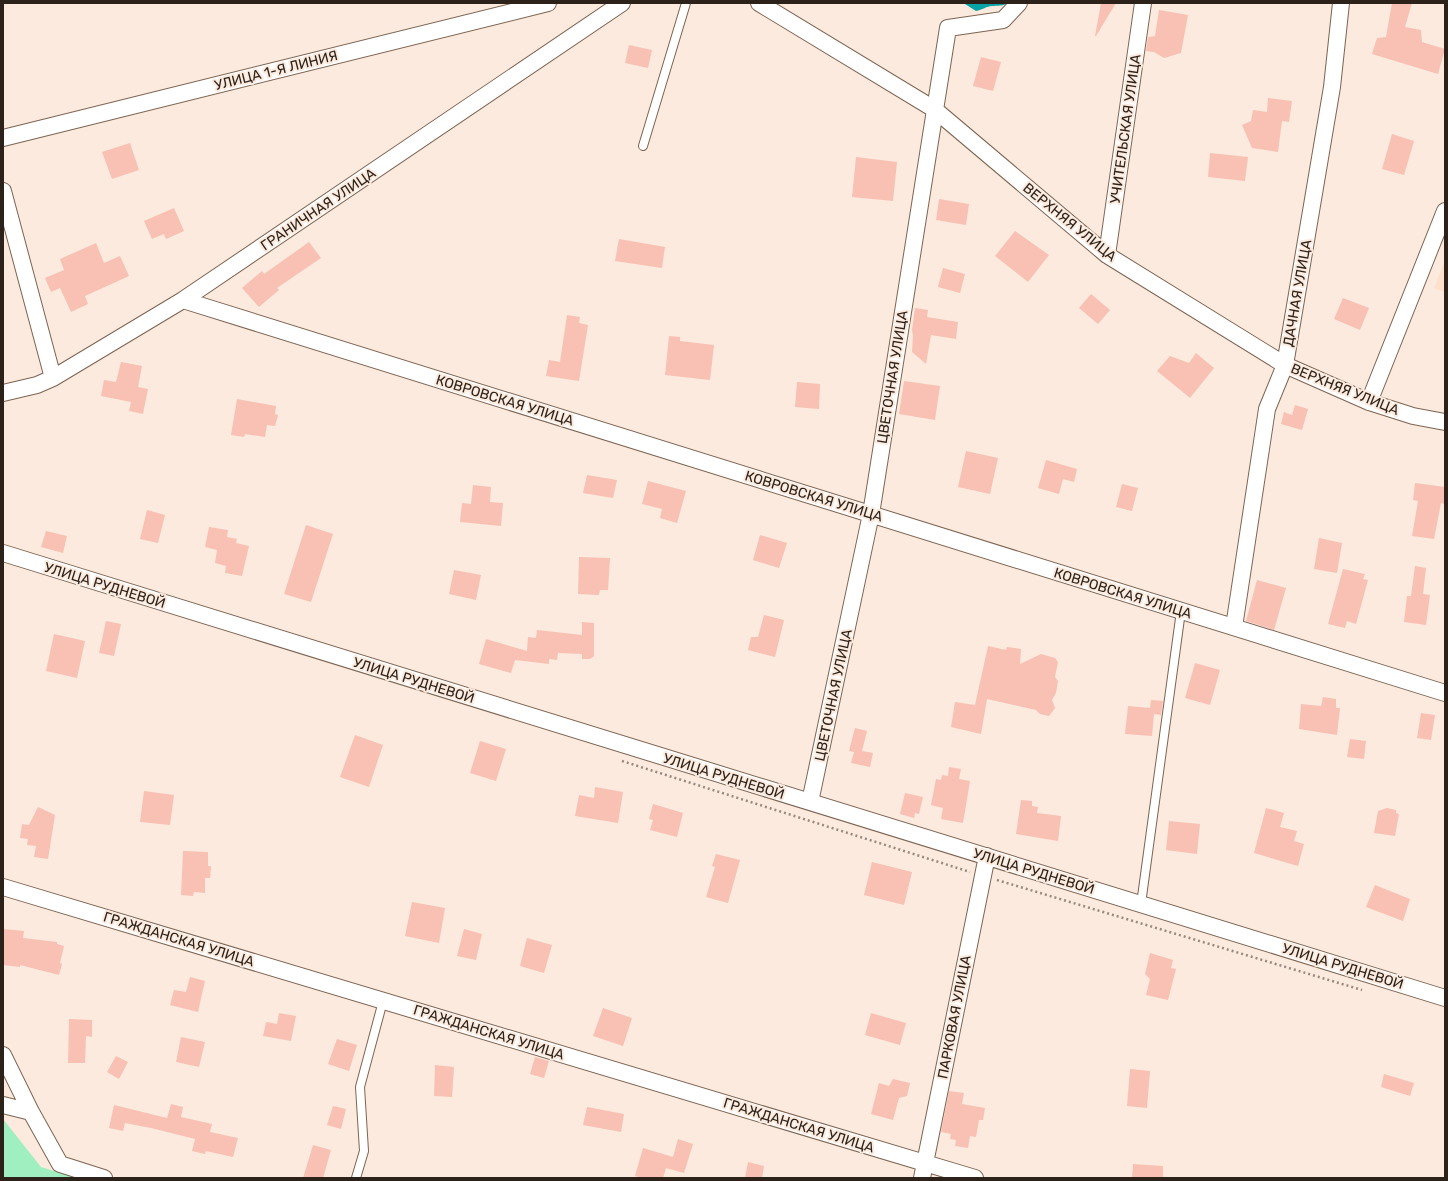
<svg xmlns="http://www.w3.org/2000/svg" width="1448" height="1181" font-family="Rubik,sans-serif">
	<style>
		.built { fill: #fde1cc }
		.green { fill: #9fefc1 }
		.water { fill: #07a4a7 }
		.building { fill: #f8c1b4 }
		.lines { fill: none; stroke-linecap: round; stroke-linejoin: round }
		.service-casing { stroke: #7d6452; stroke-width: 10 }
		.minor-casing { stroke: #7d6452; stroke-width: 18 }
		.path { stroke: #97897f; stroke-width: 2.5; stroke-dasharray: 2 3; stroke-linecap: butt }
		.service { stroke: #fff; stroke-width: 8 }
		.minor { stroke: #fff; stroke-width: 16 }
		.labels { text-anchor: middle; stroke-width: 4; stroke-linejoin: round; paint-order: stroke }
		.street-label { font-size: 14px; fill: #2c221a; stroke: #fbeadd }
	</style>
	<rect width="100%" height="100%" fill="#fbeadd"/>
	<path class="built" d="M1445,260V292L1434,288Z"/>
	<path class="green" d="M3,1119L41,1167L77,1178H3Z"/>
	<path class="water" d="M1008,3C1001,7 999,5 992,6C987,6 982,10 976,11L965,4Z"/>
	<path class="building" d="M1101,3H1116L1096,36H1095Z
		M1392,3H1412L1405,27L1421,30L1422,42L1445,49L1438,74L1372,54L1377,38L1386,37Z
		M1159,10L1188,15L1181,53L1164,58L1154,52L1146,51L1148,37L1155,36Z
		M629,45L652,50L648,68L625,63Z
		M981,57L1001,62L993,91L973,86Z
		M1268,98L1292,101L1289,122L1282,121L1278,152L1252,148L1242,125L1251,121L1253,110L1267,112Z
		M1392,134L1414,141L1404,175L1382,169Z
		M130,143L139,170L112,179L102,152Z
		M1210,153L1248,157L1245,181L1208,177Z
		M856,157L897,162L893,201L852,197Z
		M939,199L969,204L966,225L936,220Z
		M174,208L184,231L166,239L164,234L152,239L144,221Z
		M1015,231L1049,255L1028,282L995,256Z
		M619,239L665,247L662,268L615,261Z
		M309,242L321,258L277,288L279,290L259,307L242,288L262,271L264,274Z
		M96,243L104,263L120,256L129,276L85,296L88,304L71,312L60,288L51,292L45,278L64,270L60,259Z
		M943,268L965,274L960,293L938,287Z
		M1091,294L1110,310L1098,324L1079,308Z
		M1343,298L1369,308L1360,330L1334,319Z
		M915,308L928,310L927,317L958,322L956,339L931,335L926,364L912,352L913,336L912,330Z
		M567,315L580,317L579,323L588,325L579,381L546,376L549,360L560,362Z
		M669,336L680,337V341L714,345L710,380L665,375Z
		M1196,353L1214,368L1190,398L1157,371L1170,356L1189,363Z
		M121,362L142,366L138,387L148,389L143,414L129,411L131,402L101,396L104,380L116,382Z
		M904,381L940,386L935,420L899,414Z
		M797,382L820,384L819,409L795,407Z
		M237,399L276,406L275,414L278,415L275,426L267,425L265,437L245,434L244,437L231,435Z
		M1295,405L1308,409L1302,430L1281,424L1284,412L1292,415Z
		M966,451L998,458L990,494L958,487Z
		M1046,460L1077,469L1074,482L1063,479L1059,494L1038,488Z
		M587,475L617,480L613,498L583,493Z
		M648,481L686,491L677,523L660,518L662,509L642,504Z
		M1415,483L1445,487V504L1441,503L1434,539L1412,536L1418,501L1413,500Z
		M1122,484L1138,488L1132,511L1116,507Z
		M473,485L491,487L490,502L503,503L501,526L460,522L462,503L471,504Z
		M147,510L165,515L158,543L140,539Z
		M306,525L333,534L311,602L284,594Z
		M209,527L228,530L227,537L237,539L236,543L249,546L242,576L225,573L226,566L215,563L217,550L205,547Z
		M46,531L67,536L63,553L41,547Z
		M760,535L787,543L779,568L753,560Z
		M1319,538L1342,543L1337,573L1314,569Z
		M579,557L610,558L608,590H600L599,595L578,594Z
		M1415,566L1426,568L1423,594L1430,595L1426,625L1404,622L1407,596H1411Z
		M1343,569L1365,574L1363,579L1368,580L1356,624L1347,621L1345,628L1328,624Z
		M454,570L481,575L476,600L449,594Z
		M1257,580L1286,588L1274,630L1246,621Z
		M764,615L784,620L775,657L748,650L751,637H758Z
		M106,621L121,624L114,656L99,653Z
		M582,622L594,623V656L590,659H582V654L558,653L557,660L549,659V664L515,660L511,673L479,664L486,639L527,651L528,637L536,638L537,630L582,635Z
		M54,634L85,641L77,678L46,671Z
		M988,646L1006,650L1007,647L1021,649L1020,664L1041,654L1055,658L1058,662L1055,677L1058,681L1056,693L1052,700L1055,708L1049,716L1040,714L1036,710L987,699L981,734L951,727L955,702L975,705Z
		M1195,663L1220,670L1210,705L1185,698Z
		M1323,697L1336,699V708H1340L1337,735L1299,729L1301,704L1321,706Z
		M1151,700L1163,701L1161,715L1154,714L1152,736L1125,734L1128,706L1150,708Z
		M1421,713L1435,715L1431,740L1417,738Z
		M855,728L867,731L862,751L873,753L870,767L851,763L854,752L849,751Z
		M355,735L383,745L369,787L340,777Z
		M1350,739L1366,741L1364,759L1347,757Z
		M480,741L506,749L496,781L470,773Z
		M949,767L961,769L959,779L970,781L963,823L941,819L943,808L931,805L936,779L941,780L942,775L948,776Z
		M595,787L623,792L618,823L575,816L579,795L594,798Z
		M144,791L174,795L170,825L140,822Z
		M905,793L923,797L919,814L915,813L914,818L900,814Z
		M1021,800L1032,801V806L1038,807L1037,813L1061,816L1058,841L1016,834Z
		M653,804L683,813L677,837L650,830L653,820L649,819Z
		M38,807L55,815L48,859L34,857L36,846L27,845L28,839L20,838L22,824L29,825Z
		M1266,808L1284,813L1280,827L1297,831L1294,841L1304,844L1298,866L1254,853Z
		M1387,808L1396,810V813L1399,814L1395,836L1374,833L1378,811Z
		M1169,821L1200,824L1197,854L1166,850Z
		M183,851L208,852V866H211L210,878H205V893L194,892L193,896L181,895Z
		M716,854L740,860L728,903L706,897L715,867L712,866Z
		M872,862L912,872L904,905L864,895Z
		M1375,885L1410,899L1403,921L1366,907Z
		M412,902L445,908L439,943L405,936Z
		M3,929L24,931L23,938L57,942V944L64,946L60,963L62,964L59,975L20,965V967L3,965Z
		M464,929L482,934L476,960L457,956Z
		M527,938L552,945L544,973L520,966Z
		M1150,953L1173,960L1171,968L1176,969L1168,1000L1146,995L1150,979L1145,974Z
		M190,977L205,981L198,1012L170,1005L174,990L186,992Z
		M603,1008L632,1018L623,1046L593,1036Z
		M279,1013L296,1016L291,1041L263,1036L266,1022L277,1024Z
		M871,1013L906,1023L900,1045L865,1035Z
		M69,1019L92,1020V1037L86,1036L85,1063H68Z
		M181,1037L205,1042L199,1067L176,1062Z
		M337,1039L357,1045L349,1071L328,1064Z
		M116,1056L128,1062L119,1079L107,1072Z
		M535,1057L549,1061L544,1078L530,1074Z
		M435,1065L454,1067L452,1097L434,1096Z
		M1130,1069L1150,1071L1147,1108L1127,1106Z
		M1384,1074L1414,1083L1410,1096L1381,1087Z
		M893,1079L910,1083L907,1096L899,1098L893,1120L871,1114L879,1083L889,1086Z
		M949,1091L964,1093L962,1104L985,1108L983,1120H979L976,1137L970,1136L968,1148L955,1146L956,1140L950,1139L951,1134L941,1132Z
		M171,1104L183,1107L181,1117L212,1124L210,1132L238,1138L233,1157L206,1151L205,1154L192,1151L195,1139L151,1128L125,1123L123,1131L109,1128L114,1105L167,1118Z
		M333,1106L346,1109L341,1129L327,1125Z
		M587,1107L624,1114L621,1132L583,1125Z
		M678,1139L693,1144L684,1173L666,1168L663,1178H643L635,1176L643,1148L673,1157Z
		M313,1145L331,1150L323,1178H303Z
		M748,1162L764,1166L762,1178H745Z
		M1133,1164L1163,1166V1178H1132Z"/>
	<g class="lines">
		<defs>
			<path id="service" d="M643,146L686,3
				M1141,904L1181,611
				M356,1178L364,1151L360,1087L383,1001"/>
			<path id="minor" d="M759,3L934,109L1107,255L1285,365L1369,402L1413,416L1445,422
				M3,138L548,3
				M3,191L53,378
				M1107,255L1143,3
				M183,300L1445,693
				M3,393L37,385L53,378L183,300L622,3
				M1369,402L1445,211
				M3,553L1445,998
				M1234,627L1267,409L1285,365L1332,87L1341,3
				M810,802L871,514L948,28L1003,20L1019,3
				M3,887L975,1178
				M3,1055L31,1112L60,1164L104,1178
				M3,1105L31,1112
				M922,1178L987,856"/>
		</defs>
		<use href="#service" class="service-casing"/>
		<use href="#minor" class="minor-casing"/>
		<path class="path" d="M622,761L970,872
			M997,880L1362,990"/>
		<use href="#service" class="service"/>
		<use href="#minor" class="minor"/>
	</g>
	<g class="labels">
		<g class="street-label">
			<text transform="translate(276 70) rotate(-14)" y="5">УЛИЦА 1-Я ЛИНИЯ</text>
			<text transform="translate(1125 129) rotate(-82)" y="5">УЧИТЕЛЬСКАЯ УЛИЦА</text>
			<text transform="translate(318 209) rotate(-34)" y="5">ГРАНИЧНАЯ УЛИЦА</text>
			<text transform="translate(1070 222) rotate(39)" y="5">ВЕРХНЯЯ УЛИЦА</text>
			<text transform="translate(1297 293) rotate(-80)" y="5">ДАЧНАЯ УЛИЦА</text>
			<text transform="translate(892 377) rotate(-81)" y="5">ЦВЕТОЧНАЯ УЛИЦА</text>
			<text transform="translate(1345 389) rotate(22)" y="5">ВЕРХНЯЯ УЛИЦА</text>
			<text transform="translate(505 400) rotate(17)" y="5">КОВРОВСКАЯ УЛИЦА</text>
			<text transform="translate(814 496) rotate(17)" y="5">КОВРОВСКАЯ УЛИЦА</text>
			<text transform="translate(105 585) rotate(17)" y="5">УЛИЦА РУДНЕВОЙ</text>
			<text transform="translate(1123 593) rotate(17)" y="5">КОВРОВСКАЯ УЛИЦА</text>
			<text transform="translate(414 680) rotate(17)" y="5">УЛИЦА РУДНЕВОЙ</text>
			<text transform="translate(833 695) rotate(-78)" y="5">ЦВЕТОЧНАЯ УЛИЦА</text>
			<text transform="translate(724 776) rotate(17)" y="5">УЛИЦА РУДНЕВОЙ</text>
			<text transform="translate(1034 871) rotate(17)" y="5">УЛИЦА РУДНЕВОЙ</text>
			<text transform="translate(179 939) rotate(17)" y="5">ГРАЖДАНСКАЯ УЛИЦА</text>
			<text transform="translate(1343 966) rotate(17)" y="5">УЛИЦА РУДНЕВОЙ</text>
			<text transform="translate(954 1017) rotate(-79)" y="5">ПАРКОВАЯ УЛИЦА</text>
			<text transform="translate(489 1032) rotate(17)" y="5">ГРАЖДАНСКАЯ УЛИЦА</text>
			<text transform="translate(799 1125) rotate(17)" y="5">ГРАЖДАНСКАЯ УЛИЦА</text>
		</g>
	</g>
	<rect width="1448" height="1181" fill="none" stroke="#2c221a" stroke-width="8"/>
</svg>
